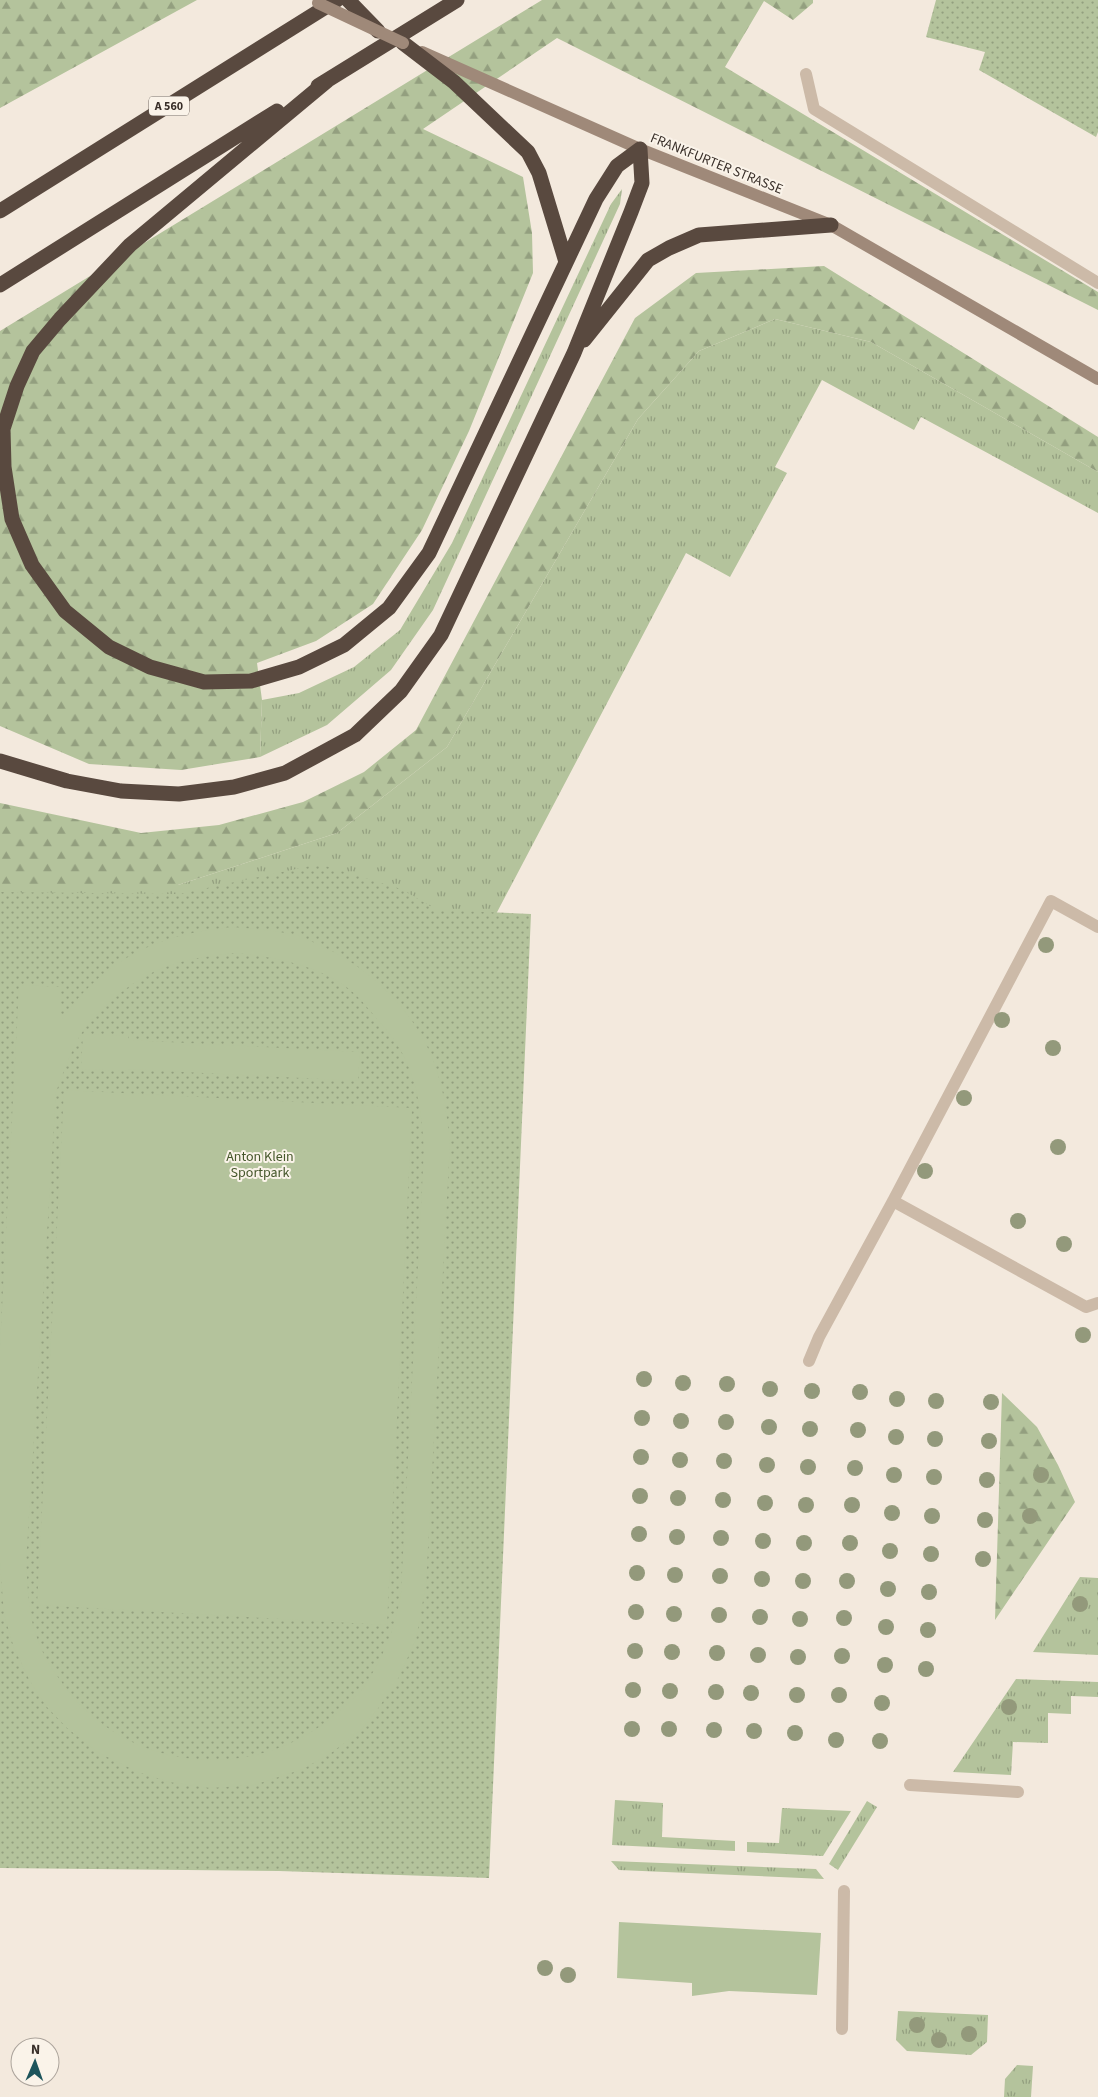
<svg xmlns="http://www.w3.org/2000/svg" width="1098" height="2097" font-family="'Source Sans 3',sans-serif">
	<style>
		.grass { fill: url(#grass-tufts) }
		.forest { fill: url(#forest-firs) }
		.park { fill: url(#park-dots) }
		.pitch { fill: #b4c39c; fill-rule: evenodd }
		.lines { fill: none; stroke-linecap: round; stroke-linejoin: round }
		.service { stroke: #ccbaa8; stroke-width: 12 }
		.minor { stroke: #ccbaa8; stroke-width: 12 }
		.secondary { stroke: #9f8979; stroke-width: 12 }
		.motorway { stroke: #59493f; stroke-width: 15 }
		.secondary-bridge { stroke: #9f8979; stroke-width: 12 }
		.tree { fill: #93997b }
		.labels { text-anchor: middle; stroke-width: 4; stroke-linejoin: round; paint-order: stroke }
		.shield { fill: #faf3e9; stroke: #726962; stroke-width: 1 }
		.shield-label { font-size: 12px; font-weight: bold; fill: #382e28 }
		.street-label { font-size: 14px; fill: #382e28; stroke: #faf3e9 }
		.park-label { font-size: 14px; fill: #45572b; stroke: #faf3e9 }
	</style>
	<defs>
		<pattern id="grass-tufts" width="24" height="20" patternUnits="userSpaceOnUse" patternTransform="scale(1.25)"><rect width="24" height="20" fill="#b4c39c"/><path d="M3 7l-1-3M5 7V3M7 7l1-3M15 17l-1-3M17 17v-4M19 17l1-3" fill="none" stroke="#939f7f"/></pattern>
		<pattern id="forest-firs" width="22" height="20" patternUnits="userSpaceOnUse" patternTransform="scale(1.25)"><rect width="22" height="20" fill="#b4c39c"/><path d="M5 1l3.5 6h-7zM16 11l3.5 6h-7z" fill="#939f7f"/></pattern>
		<pattern id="park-dots" width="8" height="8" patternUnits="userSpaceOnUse" patternTransform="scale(1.25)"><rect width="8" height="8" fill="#b4c39c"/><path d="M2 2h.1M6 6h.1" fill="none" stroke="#939f7f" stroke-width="1.8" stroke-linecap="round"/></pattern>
	</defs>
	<rect width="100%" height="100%" fill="#f3e9dd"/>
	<path class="grass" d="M622,189L620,204L433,610L391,670L327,725L260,757L262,700L299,693L354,667L400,630L452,543L611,204Z
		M775,319L871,342L1098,472V513L921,417L914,430L822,380L775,467L787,473L730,577L686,553L484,937L0,971V885H178L337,833L447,747L638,419L699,351Z
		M1080,1577L1098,1578V1655L1033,1652Z
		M1016,1679L1098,1682V1697L1071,1696V1714L1048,1713V1743L1013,1742L1011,1775L953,1772Z
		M615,1800L663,1803L662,1837L735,1841V1851L612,1845Z
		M867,1801L877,1807L838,1870L829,1864Z
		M782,1808L851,1811L823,1856L747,1852V1842L779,1843Z
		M611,1861L816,1869L824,1879L619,1870Z
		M898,2011L988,2015L987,2042L971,2055L907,2051L896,2040Z
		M1017,2065L1033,2066L1031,2097H1004L1005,2079Z"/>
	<path class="forest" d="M0,0H197L0,108Z
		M542,0H813V3L793,20L764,1L725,67L1098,292V310L557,38L423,129L523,177L532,233L533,273L469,431L422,530L373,604L316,641L257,663L262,700L260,757L181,770L89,764L0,726V331Z
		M824,266L1098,437V472L871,342L775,319L699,351L638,419L447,747L337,833L178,885H0V803L141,833L219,825L303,802L364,772L416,730L635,318L696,273Z
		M1002,1393L1037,1427L1058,1465L1075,1502L995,1620Z"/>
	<path class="park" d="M936,0H1098V132L1096,137L979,70L985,52L926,37Z
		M319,864L401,889L437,910L531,914L489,1878L279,1871L0,1868V892L179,894Z"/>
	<path class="pitch" d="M232,927C253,929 275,930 296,935C303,937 310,941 317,944C373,968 423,1018 439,1078C445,1098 447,1120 450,1142L426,1584L416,1639L399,1677L377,1710L360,1731L331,1753L303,1769L254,1785L210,1788L169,1782L138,1772L99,1753L67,1728L46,1706L30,1681L14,1648L4,1614L0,1563V1346L19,985L60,987V1021C68,1013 74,1002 82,994C125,949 171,933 232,927ZM236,953C274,957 313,964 345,986C357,994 367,1007 377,1019C384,1027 392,1036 398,1046C417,1076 422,1114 424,1149L401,1593C396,1627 383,1658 364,1687C356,1697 346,1705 337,1713C256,1784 131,1774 65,1687C54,1672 43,1656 37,1638C28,1615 28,1588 26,1563L56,1092C63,1074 69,1056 78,1039C87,1023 100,1011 113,999C153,965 185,958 236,953Z
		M83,1034L128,1036L129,1040L360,1052L358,1081L127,1069V1071L81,1069Z
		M64,1090L412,1108L387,1625L37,1605Z
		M619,1922L821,1933L817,1995L729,1991L692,1996V1983L617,1978Z"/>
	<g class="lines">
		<path class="service" d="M893,1201L1086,1307L1098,1303
			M809,1361L819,1337L893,1201L1051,901L1098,927
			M910,1785L1018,1792
			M842,2029L844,1891"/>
		<path class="minor" d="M806,74L814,109L1098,283"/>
		<path class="secondary" d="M422,52L640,149L831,225L1098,379"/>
		<path class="motorway" d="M348,0L378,31
			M403,43L454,82L528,152L539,173L566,262
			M327,81L130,245L60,319L33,351L17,386L3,429L4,467L12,519L32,565L65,611L109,647L150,667L204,682L251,681L299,667L344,645L389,608L429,553L596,199L617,166L640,149
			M318,86L457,0
			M0,211L337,0
			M0,285L277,111
			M584,340L648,260L669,248L699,235L831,225
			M0,761L67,781L121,791L179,794L234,787L285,773L355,735L401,691L441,635L574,353L631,212L642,183L640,149"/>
		<path class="secondary-bridge" d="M318,3L403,43"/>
	</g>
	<g class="tree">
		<circle cx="1046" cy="945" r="8"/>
		<circle cx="1002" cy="1020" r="8"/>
		<circle cx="1053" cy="1048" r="8"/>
		<circle cx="964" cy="1098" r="8"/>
		<circle cx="1058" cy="1147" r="8"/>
		<circle cx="925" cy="1171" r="8"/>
		<circle cx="1018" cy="1221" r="8"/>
		<circle cx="1064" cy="1244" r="8"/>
		<circle cx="1083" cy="1335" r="8"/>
		<circle cx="644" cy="1379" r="8"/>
		<circle cx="683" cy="1383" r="8"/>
		<circle cx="727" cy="1384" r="8"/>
		<circle cx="770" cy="1389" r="8"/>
		<circle cx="812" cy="1391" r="8"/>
		<circle cx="860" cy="1392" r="8"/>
		<circle cx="897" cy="1399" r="8"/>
		<circle cx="936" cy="1401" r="8"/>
		<circle cx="991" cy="1402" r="8"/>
		<circle cx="642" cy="1418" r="8"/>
		<circle cx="681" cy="1421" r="8"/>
		<circle cx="726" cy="1422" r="8"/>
		<circle cx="769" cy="1427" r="8"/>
		<circle cx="810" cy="1429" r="8"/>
		<circle cx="858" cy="1430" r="8"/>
		<circle cx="896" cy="1437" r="8"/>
		<circle cx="935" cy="1439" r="8"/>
		<circle cx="989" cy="1441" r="8"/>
		<circle cx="641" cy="1457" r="8"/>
		<circle cx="680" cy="1460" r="8"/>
		<circle cx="724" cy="1461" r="8"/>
		<circle cx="767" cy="1465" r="8"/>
		<circle cx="808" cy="1467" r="8"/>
		<circle cx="855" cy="1468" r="8"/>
		<circle cx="894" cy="1475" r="8"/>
		<circle cx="1041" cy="1475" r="8"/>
		<circle cx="934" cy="1477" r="8"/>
		<circle cx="987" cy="1480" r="8"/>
		<circle cx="640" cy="1496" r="8"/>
		<circle cx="678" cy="1498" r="8"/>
		<circle cx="723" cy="1500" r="8"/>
		<circle cx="765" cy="1503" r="8"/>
		<circle cx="806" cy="1505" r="8"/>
		<circle cx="852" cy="1505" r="8"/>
		<circle cx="892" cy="1513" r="8"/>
		<circle cx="932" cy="1516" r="8"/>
		<circle cx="1030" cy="1516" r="8"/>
		<circle cx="985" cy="1520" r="8"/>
		<circle cx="639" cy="1534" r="8"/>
		<circle cx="677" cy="1537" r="8"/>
		<circle cx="721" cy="1538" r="8"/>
		<circle cx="763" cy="1541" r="8"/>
		<circle cx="804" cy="1543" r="8"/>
		<circle cx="850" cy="1543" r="8"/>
		<circle cx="890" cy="1551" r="8"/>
		<circle cx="931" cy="1554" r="8"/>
		<circle cx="983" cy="1559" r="8"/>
		<circle cx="637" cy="1573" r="8"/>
		<circle cx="675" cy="1575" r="8"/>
		<circle cx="720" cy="1576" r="8"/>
		<circle cx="762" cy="1579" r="8"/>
		<circle cx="803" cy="1581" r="8"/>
		<circle cx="847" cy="1581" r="8"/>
		<circle cx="888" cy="1589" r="8"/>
		<circle cx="929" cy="1592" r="8"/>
		<circle cx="1080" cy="1604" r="8"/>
		<circle cx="636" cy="1612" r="8"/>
		<circle cx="674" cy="1614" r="8"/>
		<circle cx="719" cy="1615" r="8"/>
		<circle cx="760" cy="1617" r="8"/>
		<circle cx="844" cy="1618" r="8"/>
		<circle cx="800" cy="1619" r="8"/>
		<circle cx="886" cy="1627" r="8"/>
		<circle cx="928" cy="1630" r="8"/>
		<circle cx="635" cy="1651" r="8"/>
		<circle cx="672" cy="1652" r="8"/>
		<circle cx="717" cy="1653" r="8"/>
		<circle cx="758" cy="1655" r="8"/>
		<circle cx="842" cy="1656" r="8"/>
		<circle cx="798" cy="1657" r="8"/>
		<circle cx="885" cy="1665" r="8"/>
		<circle cx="926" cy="1669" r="8"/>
		<circle cx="633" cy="1690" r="8"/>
		<circle cx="670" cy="1691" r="8"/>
		<circle cx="716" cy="1692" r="8"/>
		<circle cx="751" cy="1693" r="8"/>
		<circle cx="797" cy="1695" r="8"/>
		<circle cx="839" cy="1695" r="8"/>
		<circle cx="882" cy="1703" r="8"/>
		<circle cx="1009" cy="1707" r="8"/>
		<circle cx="632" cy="1729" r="8"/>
		<circle cx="669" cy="1729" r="8"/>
		<circle cx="714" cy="1730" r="8"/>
		<circle cx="754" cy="1731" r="8"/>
		<circle cx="795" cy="1733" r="8"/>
		<circle cx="836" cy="1740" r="8"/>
		<circle cx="880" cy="1741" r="8"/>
		<circle cx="545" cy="1968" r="8"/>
		<circle cx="568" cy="1975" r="8"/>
		<circle cx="917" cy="2025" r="8"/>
		<circle cx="969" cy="2034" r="8"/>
		<circle cx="939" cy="2040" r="8"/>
	</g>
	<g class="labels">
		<rect class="shield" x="149" y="96.5" width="40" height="19" rx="4"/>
		<g class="shield-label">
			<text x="169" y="110">A 560</text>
		</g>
		<g class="street-label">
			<text transform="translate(717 163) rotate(22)" y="5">FRANKFURTER STRASSE</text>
		</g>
		<g class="park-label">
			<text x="260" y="1161">Anton Klein<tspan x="260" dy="16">Sportpark</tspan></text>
		</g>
	</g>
	<g transform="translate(35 2062) rotate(2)"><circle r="24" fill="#faf3e9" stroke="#aca49c"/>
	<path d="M0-4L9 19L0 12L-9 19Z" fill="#1d545b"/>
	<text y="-8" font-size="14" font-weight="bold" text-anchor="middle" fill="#382e28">N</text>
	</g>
</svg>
